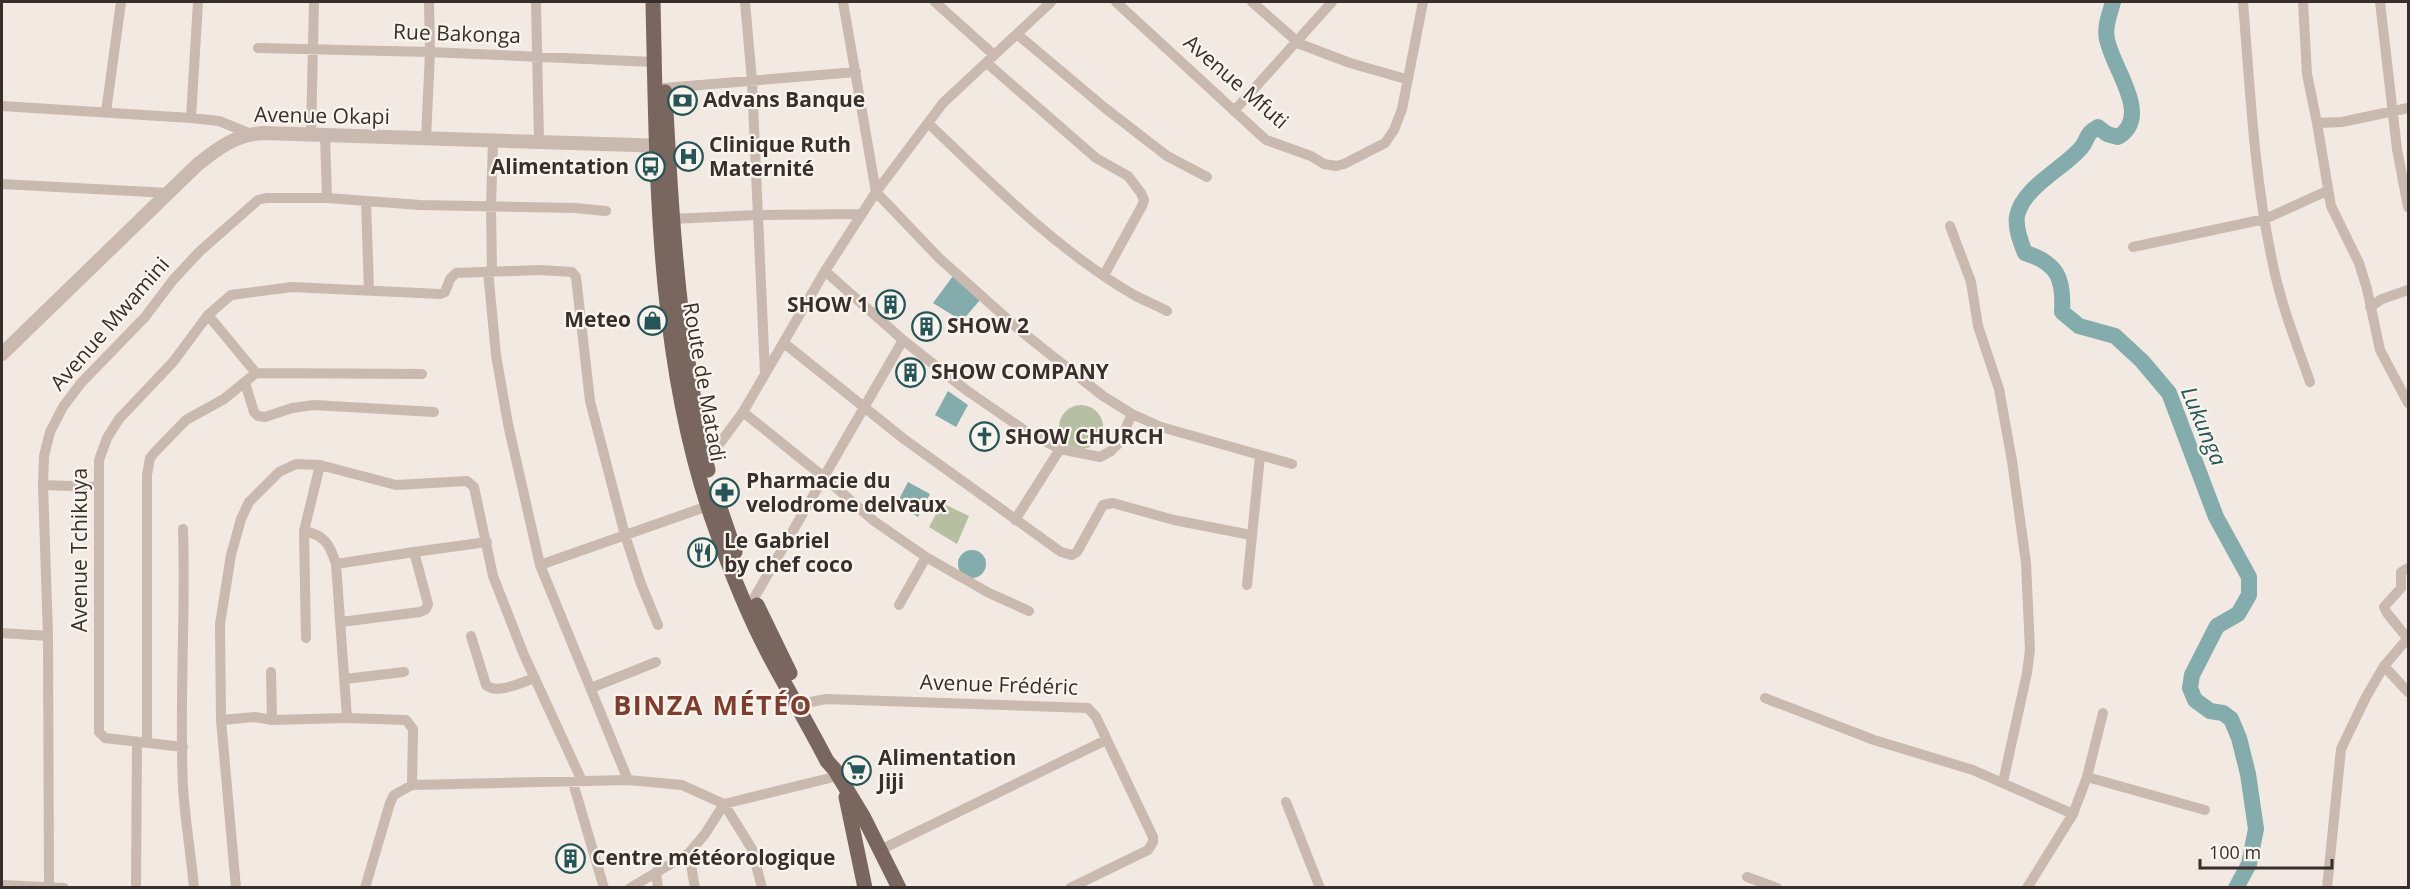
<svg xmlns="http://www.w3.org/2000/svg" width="2410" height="889" font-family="'Open Sans',sans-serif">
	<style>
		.green { fill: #b7bfa3 }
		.water { fill: #84acac }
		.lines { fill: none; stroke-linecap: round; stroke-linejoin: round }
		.river { stroke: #84acac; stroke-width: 16 }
		.minor { stroke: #c9b9af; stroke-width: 10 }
		.tertiary { stroke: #c9b9af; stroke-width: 14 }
		.primary { stroke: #78665f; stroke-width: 15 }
		.labels { text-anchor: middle; stroke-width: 4.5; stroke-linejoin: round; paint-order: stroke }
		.street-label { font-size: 21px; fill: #382f2c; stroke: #f9f4ee }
		.poi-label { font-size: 21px; font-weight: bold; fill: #382f2c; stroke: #f9f4ee; text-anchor: start }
		.water-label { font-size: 22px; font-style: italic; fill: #255556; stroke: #f9f4ee }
		.district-label { font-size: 27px; font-weight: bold; letter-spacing: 1.5px; fill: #7f3d2d; stroke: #f9f4ee }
	</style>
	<rect width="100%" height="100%" fill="#f1e9e2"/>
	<path class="green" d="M1059 427a22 22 0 1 1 44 0a22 22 0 1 1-44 0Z
		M942,503L969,516L957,544L929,527Z"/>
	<path class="water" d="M953,276L980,300L962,321L933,303Z
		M948,391L968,405L956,427L935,415Z
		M908,482L930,494L918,517L897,503Z
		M958 564a14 14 0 1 1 28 0a14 14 0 1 1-28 0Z"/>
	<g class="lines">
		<path class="river" d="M2113,2C2110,13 2104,27 2107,39C2112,68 2153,116 2118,137L2107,134L2098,127C2085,134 2089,138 2081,148C2063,169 2023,187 2017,216C2015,228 2021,243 2025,253C2058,263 2064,279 2062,312L2079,326L2115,336L2142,361L2169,393L2216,517L2249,577V595L2238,614L2217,626L2192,675L2190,688L2195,700L2210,711L2223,713L2231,719L2239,738L2248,774L2256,829L2249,864L2236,888"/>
		<path class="minor" d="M536,2L539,141
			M745,2L752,81L765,374
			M843,2L876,192L939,258L1022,332L1103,396L1132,414L1161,427L1292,464
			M935,2L994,55
			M1116,2L1266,140L1311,156L1324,164L1336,166L1344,164L1385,143L1394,130L1402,109L1423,2
			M1252,2L1300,44L1350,63L1406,79
			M2243,2C2250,88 2254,176 2272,260C2280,302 2296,342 2310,382
			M2303,2L2307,74L2317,123
			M2380,2L2397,149L2408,207
			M1017,34L1105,108L1167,156L1207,177
			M258,48L430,52L654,62
			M987,63L1096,158L1128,176L1141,193L1144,200L1142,206L1104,275
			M664,88L856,72
			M2,106L191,118L219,121L251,134
			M2408,108L2342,122L2317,123L2331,206L2359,263L2367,289L2380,350L2408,403
			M1234,111L1332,2
			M106,112L121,2
			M191,118L198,2
			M928,123C991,183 1058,251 1134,295C1145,301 1156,305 1167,311
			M311,134L314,2
			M325,135L327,198
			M426,139L430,52L429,2
			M2,184L168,193
			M366,202L369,290
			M671,219L758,215L862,214
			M1950,226L1971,282L1978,326L1999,389L2012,461L2026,563L2030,650L2027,673L2003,782
			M2133,247L2265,219L2327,191
			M488,271L496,355L508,424L540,565L628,780
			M492,271L491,207L493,141
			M825,271L903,340L966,390L1030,434L1060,449L1100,457L1111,451L1119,443L1132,414
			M2370,307L2382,299L2408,290
			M208,315L256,373
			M784,343L904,439L1061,552L1072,555L1077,552L1103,505L1113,503L1174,520L1251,535
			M245,383L254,412L258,416L265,417L292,408L314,405L434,412
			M743,412L825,478L874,521L926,557L989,593L1029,611
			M320,465L304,531C325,535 330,545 336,564L347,718
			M703,466L743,412L825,271L876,192L943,103L1051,2
			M43,485L98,487
			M1015,520L1060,449
			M183,529C186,615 179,701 183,787C185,820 191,854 194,888
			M304,531L306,638
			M414,552L487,542
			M336,564L414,552L428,604L426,609L420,612L341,622
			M540,565L708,506
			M1247,585L1260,456
			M754,598L903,340
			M899,605L926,557
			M2,633L48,636
			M471,636L486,685C497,695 522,682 535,678
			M2408,639L2387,613L2384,607L2401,588V572L2408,568
			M2384,666L2408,692
			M271,672L272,720
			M345,679L404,672
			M591,688L656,662
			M1765,698L1874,740L1973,770L2073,814
			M805,703L826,699L1088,708L1096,717L1153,837V842L1148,850L1070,888
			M221,720L255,717L272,720L347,718L406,720L413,729L412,785
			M147,743V475L150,458L154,453L186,420L224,399L256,373L422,374
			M183,747L105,738L99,732V460L107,438L119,419L173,362L208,315L231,295L292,287L440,294L445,292L450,279L456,273L540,270L572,272L576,277L590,401L625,535L641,584L658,625
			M2087,777L2205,810
			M573,783L604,888
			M1286,802L1320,888
			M880,850L1106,740
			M689,853L695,888
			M656,872L658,888
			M1747,877L1777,888
			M2,885L64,888
			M49,886L48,636L43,485L44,456L50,432L63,407L81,383L145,317L173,280L199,252L258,200L266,198H327L420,205L575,208L606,211
			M136,888L137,743
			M236,888L221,720L220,624L231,555L241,519L249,502L279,472L296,464L320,465L396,485L467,481L474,487L493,576L524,655L582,781
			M365,888L390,803L394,795L412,785L628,780L682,785L724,804L838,776
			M630,888L689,853L705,834L724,804L752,849L762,888
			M2027,888L2073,814L2087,777L2103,713
			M2327,888L2341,749L2366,697L2384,666L2408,638"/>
		<path class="tertiary" d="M2,354L197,165C218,148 235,135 263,133L666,146"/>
		<path class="primary" d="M653,2C657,175 656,362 715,527C730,570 747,613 768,653C787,689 808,724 827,761L835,770L864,818L899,888
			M665,92C670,187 675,281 690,375C695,407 700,439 708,470
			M716,496L735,552
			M757,605L790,673
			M846,797L865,888"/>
	</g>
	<defs>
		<symbol id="bank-ring" viewBox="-11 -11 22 22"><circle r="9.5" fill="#f9f4ee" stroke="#255556" stroke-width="1.5"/><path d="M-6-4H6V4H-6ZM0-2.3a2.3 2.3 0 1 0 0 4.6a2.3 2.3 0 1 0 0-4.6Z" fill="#255556"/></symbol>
		<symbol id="hospital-ring" viewBox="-11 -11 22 22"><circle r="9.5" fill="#f9f4ee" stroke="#255556" stroke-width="1.5"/><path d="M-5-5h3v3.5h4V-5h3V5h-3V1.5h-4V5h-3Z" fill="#255556"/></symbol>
		<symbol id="bus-ring" viewBox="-11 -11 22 22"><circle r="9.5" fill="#f9f4ee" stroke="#255556" stroke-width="1.5"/><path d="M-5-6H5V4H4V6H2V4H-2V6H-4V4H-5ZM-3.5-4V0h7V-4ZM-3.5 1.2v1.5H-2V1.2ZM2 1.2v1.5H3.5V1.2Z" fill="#255556"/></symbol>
		<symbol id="building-ring" viewBox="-11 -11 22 22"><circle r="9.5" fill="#f9f4ee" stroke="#255556" stroke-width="1.5"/><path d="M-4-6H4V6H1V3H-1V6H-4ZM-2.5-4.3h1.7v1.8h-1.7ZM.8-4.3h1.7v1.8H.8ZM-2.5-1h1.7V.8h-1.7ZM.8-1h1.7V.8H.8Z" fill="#255556"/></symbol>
		<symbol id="shop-ring" viewBox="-11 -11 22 22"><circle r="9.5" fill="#f9f4ee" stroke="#255556" stroke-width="1.5"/><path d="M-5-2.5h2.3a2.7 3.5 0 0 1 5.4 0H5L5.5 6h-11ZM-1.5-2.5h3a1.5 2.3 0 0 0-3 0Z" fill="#255556"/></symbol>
		<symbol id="church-ring" viewBox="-11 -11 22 22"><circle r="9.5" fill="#f9f4ee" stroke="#255556" stroke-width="1.5"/><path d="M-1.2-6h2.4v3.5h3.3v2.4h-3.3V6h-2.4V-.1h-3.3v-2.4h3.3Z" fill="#255556"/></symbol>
		<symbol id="pharmacy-ring" viewBox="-11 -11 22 22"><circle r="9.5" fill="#f9f4ee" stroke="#255556" stroke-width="1.5"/><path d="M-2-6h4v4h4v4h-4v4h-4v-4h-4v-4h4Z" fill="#255556"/></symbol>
		<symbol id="restaurant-ring" viewBox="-11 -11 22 22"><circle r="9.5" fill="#f9f4ee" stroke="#255556" stroke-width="1.5"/><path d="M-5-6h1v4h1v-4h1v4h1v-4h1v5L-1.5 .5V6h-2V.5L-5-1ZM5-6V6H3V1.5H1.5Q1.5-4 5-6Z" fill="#255556"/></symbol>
		<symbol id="supermarket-ring" viewBox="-11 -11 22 22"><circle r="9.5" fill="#f9f4ee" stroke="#255556" stroke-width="1.5"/><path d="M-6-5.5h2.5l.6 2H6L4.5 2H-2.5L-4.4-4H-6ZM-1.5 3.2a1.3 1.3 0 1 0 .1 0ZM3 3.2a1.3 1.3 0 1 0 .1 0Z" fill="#255556"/></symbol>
	</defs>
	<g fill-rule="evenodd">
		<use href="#bank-ring" x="666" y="84" width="33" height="33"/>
		<use href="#hospital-ring" x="672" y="140" width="33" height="33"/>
		<use href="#bus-ring" x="634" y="150" width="33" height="33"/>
		<use href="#building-ring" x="874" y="288" width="33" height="33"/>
		<use href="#shop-ring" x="636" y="304" width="33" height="33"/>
		<use href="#building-ring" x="910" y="310" width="33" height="33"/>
		<use href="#building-ring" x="894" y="356" width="33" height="33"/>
		<use href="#church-ring" x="968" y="420" width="33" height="33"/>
		<use href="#pharmacy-ring" x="708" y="476" width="33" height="33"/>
		<use href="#restaurant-ring" x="686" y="536" width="33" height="33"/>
		<use href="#supermarket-ring" x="840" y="754" width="33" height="33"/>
		<use href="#building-ring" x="554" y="842" width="33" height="33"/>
	</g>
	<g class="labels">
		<g class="street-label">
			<text transform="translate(457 34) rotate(2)" y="7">Rue Bakonga</text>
			<text transform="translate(1236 82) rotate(41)" y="7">Avenue Mfuti</text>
			<text transform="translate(322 116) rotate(1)" y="7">Avenue Okapi</text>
			<text transform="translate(110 324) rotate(-49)" y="7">Avenue Mwamini</text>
			<text transform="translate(704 382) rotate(80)" y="7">Route de Matadi</text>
			<text transform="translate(80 550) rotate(-90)" y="7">Avenue Tchikuya</text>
			<text transform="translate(999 685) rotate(2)" y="7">Avenue Frédéric</text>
		</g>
		<g class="poi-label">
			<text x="703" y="107">Advans Banque</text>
			<text x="709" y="152">Clinique Ruth<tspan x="709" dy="24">Maternité</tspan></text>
			<text x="629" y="174" text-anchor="end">Alimentation</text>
			<text x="869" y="312" text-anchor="end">SHOW 1</text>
			<text x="631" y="327" text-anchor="end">Meteo</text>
			<text x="947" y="333">SHOW 2</text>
			<text x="931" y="379">SHOW COMPANY</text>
			<text x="1005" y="444">SHOW CHURCH</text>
			<text x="746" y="488">Pharmacie du<tspan x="746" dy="24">velodrome delvaux</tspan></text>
			<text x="724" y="548">Le Gabriel<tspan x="724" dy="24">by chef coco</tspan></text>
			<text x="878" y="765">Alimentation<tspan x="878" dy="24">Jiji</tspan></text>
			<text x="592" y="865">Centre météorologique</text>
		</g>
		<g class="water-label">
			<text transform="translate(2204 426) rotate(67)" y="8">Lukunga</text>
		</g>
		<g class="district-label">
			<text x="713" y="715">BINZA MÉTÉO</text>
		</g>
	</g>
	<rect width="2410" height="889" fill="none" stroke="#382f2c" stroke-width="6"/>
	<path d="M2200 859v9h132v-9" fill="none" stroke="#382f2c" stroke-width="3"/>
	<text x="2209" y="859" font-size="18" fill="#382f2c" stroke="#f9f4ee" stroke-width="4.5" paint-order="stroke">100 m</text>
</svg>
